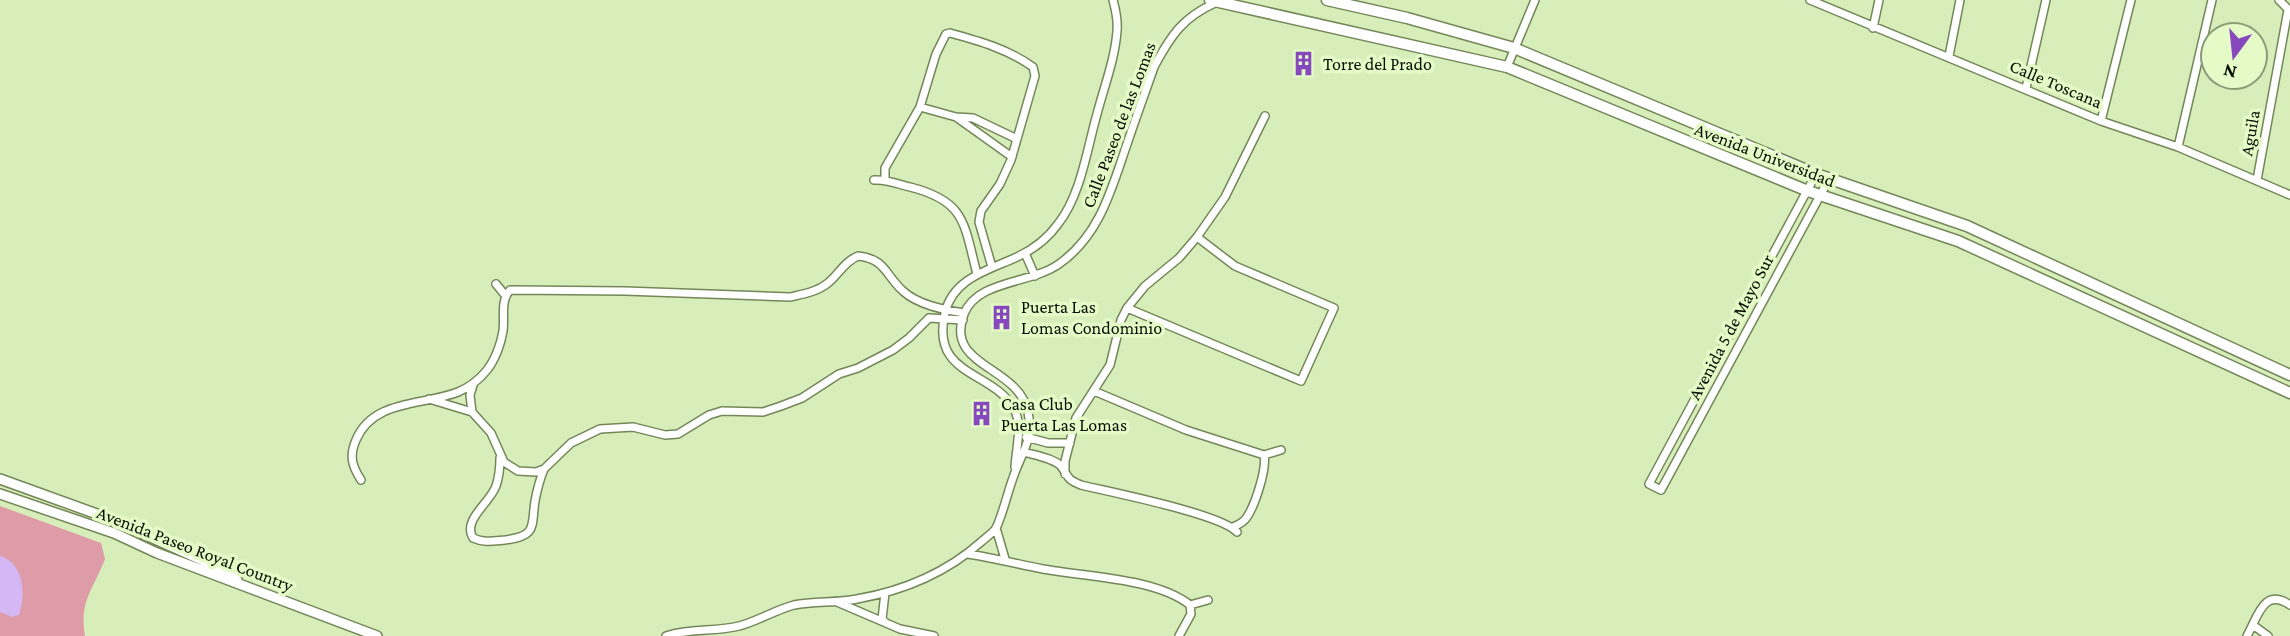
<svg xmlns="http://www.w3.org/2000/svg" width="2290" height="636" font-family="'Crimson Pro',serif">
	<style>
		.green { fill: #de9ba8 }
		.water { fill: #d5b7f5 }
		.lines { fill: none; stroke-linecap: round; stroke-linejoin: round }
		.minor-casing { stroke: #748758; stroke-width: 10 }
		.tertiary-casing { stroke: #748758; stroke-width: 12 }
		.secondary-casing { stroke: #748758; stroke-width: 13 }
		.minor { stroke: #fff; stroke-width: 7 }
		.tertiary { stroke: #fff; stroke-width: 9 }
		.secondary { stroke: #fff; stroke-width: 10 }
		.labels { text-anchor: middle; stroke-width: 7; stroke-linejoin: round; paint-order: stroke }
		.poi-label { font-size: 18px; fill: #080f01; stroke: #e4fac7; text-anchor: start }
		.street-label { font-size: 18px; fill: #080f01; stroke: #e4fac7 }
	</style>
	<rect width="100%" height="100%" fill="#d7edba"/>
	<path class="green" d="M0,506L101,543L105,559C93,590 79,601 85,636H0Z"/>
	<path class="water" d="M0,556C24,563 26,594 19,615L12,617L0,612Z"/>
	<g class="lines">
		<defs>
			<path id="minor" d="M1810,0L2101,121L2178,147L2290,195
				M2279,0L2290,11
				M1873,28L1879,0
				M1949,56L1960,0
				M1507,67L1535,0
				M2026,88L2046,0
				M920,107L956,117L973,118L1017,139
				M956,117L1012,157
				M2101,121L2131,0
				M2178,147L2212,0
				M1816,174L1649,484L1661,490L1829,179
				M885,179V168L920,107L936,54L946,34L950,33C979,41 1008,49 1033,67L1035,76L1011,160L1000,184L981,211L979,222L992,267
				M874,180C887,179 897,184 910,187C966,201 964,224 977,274
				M2257,180L2288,10
				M1197,237L1235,266L1334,308
				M1025,253L1035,276
				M496,284L505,295
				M1127,308L1301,381
				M1301,381L1334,308
				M1094,391L1186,430L1264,455
				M429,399L472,412L491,433L504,462L518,471L536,472L544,469L571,443L600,429L633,427L665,435L678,434L709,415L722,411L763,412L781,406L802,398L839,374L858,368L893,350L909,338L929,318L963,320
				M472,412L470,395L473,385
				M1026,437L1048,443H1070
				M1024,452C1034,455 1053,458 1061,466C1069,477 1066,479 1081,485C1110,492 1221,514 1237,532
				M1264,455L1281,450
				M500,458C500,467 499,477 496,486C490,503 462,520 473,538C484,543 493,541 505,540C538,536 531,526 535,501C537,490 540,479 544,469
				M1015,467C1016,449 1023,425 1014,409C993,370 930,377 945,313C953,278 989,270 1017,257C1032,250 1048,238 1058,224C1081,195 1087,149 1097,114C1104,87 1115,59 1117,31C1118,20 1116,11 1113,0
				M1065,474V461L1076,418L1110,365L1121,320L1127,308L1145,286L1179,258L1197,237L1225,197L1265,116
				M361,480C352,466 349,456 356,440C373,399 423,406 458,392C470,387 479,380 487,370C495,360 501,344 503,331C505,317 500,301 510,290L625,291L790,297C803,294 817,292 828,283C839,274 844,262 858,256C886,259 885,275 903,291C918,305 945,310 964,313
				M1233,527C1238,525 1244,522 1247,517C1255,505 1267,469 1264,455
				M996,528L1005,559
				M968,554C993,558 1018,564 1043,569C1086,577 1156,578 1190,605
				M885,593L882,619L886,623
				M837,602L900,629L934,636
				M1190,605L1208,600
				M2253,625L2268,636
				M666,636C690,628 715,632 739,626C758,621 775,610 794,605C815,601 836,603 857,599C902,591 946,573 981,542C985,538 993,533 996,528C1002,517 1008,491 1013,478C1021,453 1034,441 1028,412C1018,365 944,367 964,314C977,280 1031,284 1059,264C1099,236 1111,191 1126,147C1135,120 1145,93 1154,67C1171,35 1183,17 1217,2
				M1179,636L1191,614L1190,605
				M2247,636C2258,616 2264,587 2290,605"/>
			<path id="tertiary" d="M0,479L108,518L226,571L237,580
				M0,494L114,533L157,553L377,636"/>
			<path id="secondary" d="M1210,0L1507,67L1808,191L1958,241L2290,393
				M1327,0L1407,18L1514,48L1816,174L1967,226L2290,375"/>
		</defs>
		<use href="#minor" class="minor-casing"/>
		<use href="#tertiary" class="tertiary-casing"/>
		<use href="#secondary" class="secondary-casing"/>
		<use href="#minor" class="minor"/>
		<use href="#tertiary" class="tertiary"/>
		<use href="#secondary" class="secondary"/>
	</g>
	<defs>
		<symbol id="building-bare" viewBox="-9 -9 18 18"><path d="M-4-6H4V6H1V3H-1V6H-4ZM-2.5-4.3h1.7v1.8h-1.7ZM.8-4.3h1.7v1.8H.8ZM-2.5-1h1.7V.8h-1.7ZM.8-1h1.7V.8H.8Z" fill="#8748bd" stroke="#e4fac7" stroke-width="2.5" paint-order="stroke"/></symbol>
	</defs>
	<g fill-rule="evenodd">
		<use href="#building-bare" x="1286" y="46" width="35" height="35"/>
		<use href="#building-bare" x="984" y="300" width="35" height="35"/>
		<use href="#building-bare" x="964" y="396" width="35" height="35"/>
	</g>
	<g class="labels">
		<g class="poi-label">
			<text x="1323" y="70">Torre del Prado</text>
			<text x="1021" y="313">Puerta Las<tspan x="1021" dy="21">Lomas Condominio</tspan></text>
			<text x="1001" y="410">Casa Club<tspan x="1001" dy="21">Puerta Las Lomas</tspan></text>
		</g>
		<g class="street-label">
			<text transform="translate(2056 84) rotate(23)" y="6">Calle Toscana</text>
			<text transform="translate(1119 125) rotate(-69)" y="6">Calle Paseo de las Lomas</text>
			<text transform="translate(2250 133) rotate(-80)" y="6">Aguila</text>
			<text transform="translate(1765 155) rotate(21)" y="6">Avenida Universidad</text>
			<text transform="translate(1731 327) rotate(-62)" y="6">Avenida 5 de Mayo Sur</text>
			<text transform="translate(195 549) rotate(21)" y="6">Avenida Paseo Royal Country</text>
		</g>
	</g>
	<g transform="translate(2234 56) rotate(195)"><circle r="33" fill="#e4fac7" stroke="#8c9c78" stroke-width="2"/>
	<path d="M0-5L12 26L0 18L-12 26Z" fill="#8748bd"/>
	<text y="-10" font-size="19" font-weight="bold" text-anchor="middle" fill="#080f01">N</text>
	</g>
</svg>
